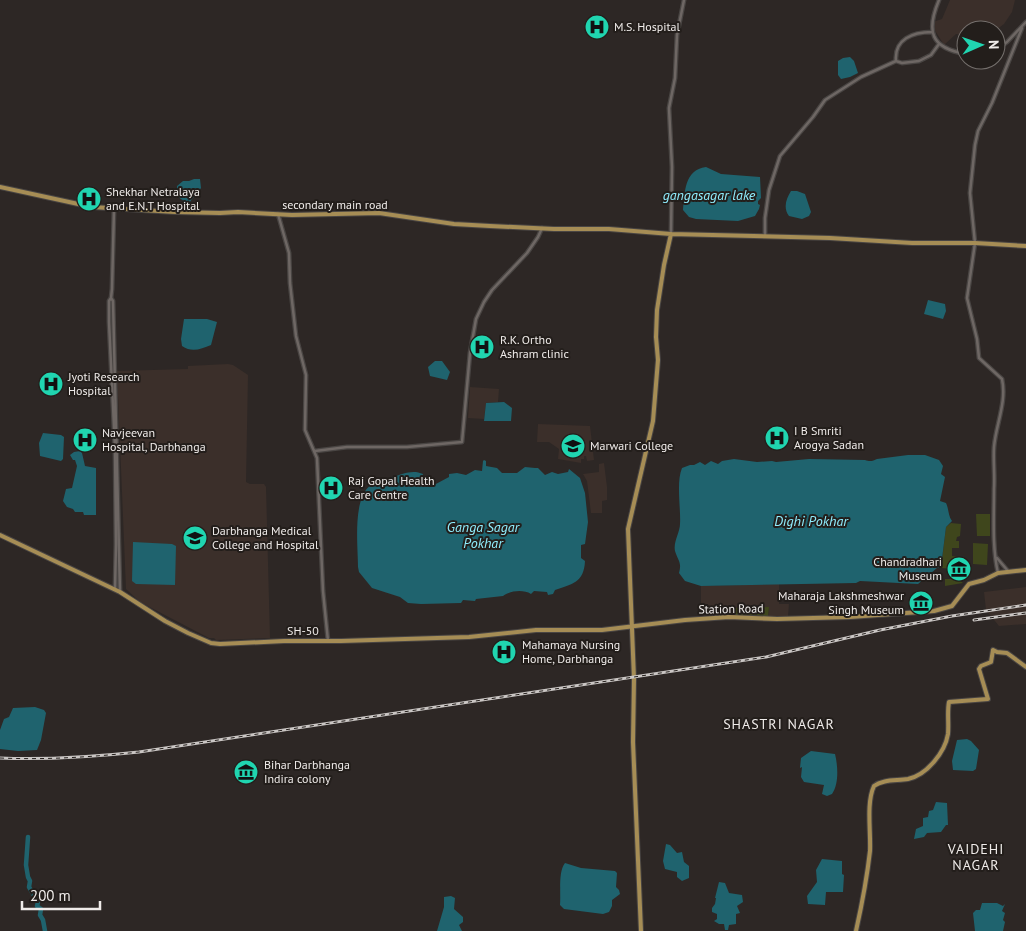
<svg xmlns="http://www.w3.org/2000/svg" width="1026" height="931" font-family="'PT Sans',sans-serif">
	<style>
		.built { fill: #3b2f2a }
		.green { fill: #3f461c }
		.water { fill: #1f636e }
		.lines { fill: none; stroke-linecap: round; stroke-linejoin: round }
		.river { stroke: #1f636e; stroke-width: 4.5 }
		.minor-casing { stroke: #494543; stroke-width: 5 }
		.major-casing { stroke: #494543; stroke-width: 6 }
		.minor { stroke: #6e6764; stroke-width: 2.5 }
		.major { stroke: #a68d55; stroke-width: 4 }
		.rail-casing { stroke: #cac6c4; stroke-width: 3 }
		.rail { stroke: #231e1b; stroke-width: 1; stroke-dasharray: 4; stroke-linecap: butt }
		.labels { text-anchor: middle; stroke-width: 4; stroke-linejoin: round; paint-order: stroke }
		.poi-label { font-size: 12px; fill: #efebe9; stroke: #231e1b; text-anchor: start }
		.street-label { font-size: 12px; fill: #efebe9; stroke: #231e1b }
		.water-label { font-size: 14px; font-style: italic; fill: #8fedfd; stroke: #231e1b }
		.neighbourhood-label { font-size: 14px; letter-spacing: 1px; fill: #efebe9; stroke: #231e1b }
	</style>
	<rect width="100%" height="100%" fill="#2d2725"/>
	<path class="built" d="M950,0H1015L1012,12L1004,24L996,30H966V36L956,34L944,45L934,29L933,22L942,19Z
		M228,364L233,365L248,375L246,482L250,484H264L266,487L270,638L216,640L214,638H209L140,602L126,589L117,371L188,369V366Z
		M470,387L499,389L498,402L486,403L484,419L468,418Z
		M538,424L590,426L594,460L587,461L586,456H584V459H581V463L558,459L559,449L549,442H537Z
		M604,463L607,487V500L602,501V513H591L587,481L583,474L599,472V464Z
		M779,584V604H789L788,616H768L769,607L732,608V615L701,614V586Z
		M1026,587V624L999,626L986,610L984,592Z"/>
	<path class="green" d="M976,514H990V536H977Z
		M951,523L961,524L960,536L957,537L956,541H959V548H952V556L958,557L957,569L941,568L946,527Z
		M973,543L988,544L987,565L973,564Z
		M945,579H958L963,583L945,586Z
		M769,607L768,616L732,615V608Z"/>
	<path class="water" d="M850,57L854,61L858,73L850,77L841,79L838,75V61L843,58Z
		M706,167L721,174L760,177L761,198L758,201V204L760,205L759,209L755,216L738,221L696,219L689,217L683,210C685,192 684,170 706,167Z
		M194,179H200L201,188L189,203L185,202L177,196V186L183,181H189Z
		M791,191H797L805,194L811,212L809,216L802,219L789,216C783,208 786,199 791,191Z
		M928,300L945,304L946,311L943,319L924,314Z
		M184,319H207L217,322L211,345C201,349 192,353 182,346L181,339Z
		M435,361H442L450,372L447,380L430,376L428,367Z
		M504,402L512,408L511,421H484L486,403Z
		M43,433L61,435L64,437L63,459L61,461L40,456L39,443Z
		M80,451L82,453L85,466L96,468V515H84L83,512H75L73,509L67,507L63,501L66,489L72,488L77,466L75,460H73L70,455L74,452Z
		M908,455H925L939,460L943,466L941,474L945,477L940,501L946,503C949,509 948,516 952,521L946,527L941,567L937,568L918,584L860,581L856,583L701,586L685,581L679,573C682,562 678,561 675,551C673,542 680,532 680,524C681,509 676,482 682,468L690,465H694L700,462L705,465L711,461L718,464L722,461L734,459L757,462L772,461L776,462L809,459L865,460C870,462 873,461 877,459Z
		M484,460L486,461V466L497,468L502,473H517L525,467L535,468H538L545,475L552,472L558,474L568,472L569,469L580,478L585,493L588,522L585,544L581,545V558L585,561C584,583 572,584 555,590L553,594L548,595L547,592L534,591L531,594C523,589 509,591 503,596L476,599L475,601L463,600L461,603L421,604L408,603L400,597L372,588L359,572L358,567C358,546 352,498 371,485C377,481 386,479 393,477C402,474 413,469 423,474L422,479L425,483L434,485L449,477V474L457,473L466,475L475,470L482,471L483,461Z
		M133,542L172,544L176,546L175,585L136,584L132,581Z
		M35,707L44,710L46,713L41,740L37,750L18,751L0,749V730L4,719L9,717L13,708Z
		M967,739L971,741L979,750L976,769L973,771L953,770L952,761L957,740Z
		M811,751L835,754C838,766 839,784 832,794L827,796L822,794L824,785L804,782L801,777L802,767L800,768L801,758Z
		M936,802L947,803L948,825H946L941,832L927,833L924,837L914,839L916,829L923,826V818L928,817L929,811L933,810Z
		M666,844L670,845L677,853L682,852L684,862L689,866V878L682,881L677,877V872L665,869L663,861Z
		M822,859L842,861V874L844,875L843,892H826L825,905L808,904L807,896L817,882L816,870Z
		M565,863L581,868L615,871L617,873L616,887L619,890L620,894L612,900V906L609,912L603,914L564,909L560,905C561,892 558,872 565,863Z
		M719,882L725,883L729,893L742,895L743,902L737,906L740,913L736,914V924L729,925L728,930H725L724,924H719L714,921L717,919V914L712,912V908L715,904L716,898H715Z
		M451,896L455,898L454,909L463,917V922L459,925L462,931H437L444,907V897Z
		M982,903H997L1003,906L1005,904L1002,911L1005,913L1003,920L1005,922L1003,931H975L973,913L976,910H980Z"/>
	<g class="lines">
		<path class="river" d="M28,837L26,865L28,877L30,881L29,887L38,902L37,906L41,909L40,915L43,920L45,931"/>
		<defs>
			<path id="minor" d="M939,0C926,31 930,48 966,54
				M996,50L1007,42L1026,22
				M896,61C894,39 913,32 932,32
				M114,209L112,289L111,298L109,301V322L115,448L116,544L115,589
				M278,214L289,253L290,283L296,336L306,375L305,430L317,458L323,591L328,641
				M671,234L672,167L669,108L675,78L677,35L684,0
				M765,236V218L769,190L780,156L813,117L825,100L861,77L896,61L902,63L919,61L931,55L939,44
				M111,298L113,301L120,592
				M315,451L347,447H407L462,442L470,353L476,319L484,302L492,290L527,253L538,237L542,228
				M997,558L1008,571
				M998,573C992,547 994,517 994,489C995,475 993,461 994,447C996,424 1007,402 1002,379L979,358L977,339L967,298L975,243L970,193L975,145L978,131L992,103L1022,28"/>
			<path id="major" d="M0,187L92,207L175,212L220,213L238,212L292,215L379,213L454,224L490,226L554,229H609L671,234L830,238L912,243H975L1026,246
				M0,535L120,592L165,621L188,633L211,643L220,644L284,641H341L469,637L536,630H602L685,620L729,617L777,619L850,617L934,611L952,606L969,584L984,580L998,573L1026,570
				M993,650L997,652L1007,653L1026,667
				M641,931L633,742L634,679L628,529L653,421L658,360L656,337L657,310L664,265L671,234
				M856,931C862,904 867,878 870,851C871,832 866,803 874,786C883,779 897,781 908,779C927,775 945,752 948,734C949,723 947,712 949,702L988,699L979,669L981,666L991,662L993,650"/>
		</defs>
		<use href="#minor" class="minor-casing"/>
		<use href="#major" class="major-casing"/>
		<use href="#minor" class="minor"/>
		<use href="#major" class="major"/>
		<defs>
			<path id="rail" d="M974,620L1026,613
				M0,758C48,760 92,757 139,752L766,657L880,630L952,616L1026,605"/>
		</defs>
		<use href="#rail" class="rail-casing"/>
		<use href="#rail" class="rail"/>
	</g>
	<defs>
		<symbol id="hospital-disc" viewBox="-11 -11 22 22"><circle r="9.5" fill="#20d5b0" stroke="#231e1b"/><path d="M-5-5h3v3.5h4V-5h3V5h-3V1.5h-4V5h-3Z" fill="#111"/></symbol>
		<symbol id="university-disc" viewBox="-11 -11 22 22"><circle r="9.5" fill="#20d5b0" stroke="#231e1b"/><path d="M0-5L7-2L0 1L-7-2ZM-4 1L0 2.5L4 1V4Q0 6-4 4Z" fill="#111"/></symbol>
		<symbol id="museum-disc" viewBox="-11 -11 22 22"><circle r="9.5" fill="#20d5b0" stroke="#231e1b"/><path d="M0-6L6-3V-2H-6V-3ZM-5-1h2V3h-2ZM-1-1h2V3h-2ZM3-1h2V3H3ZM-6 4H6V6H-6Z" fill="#111"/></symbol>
	</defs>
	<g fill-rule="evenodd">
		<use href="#hospital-disc" x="583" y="13" width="28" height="28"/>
		<use href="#hospital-disc" x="75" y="185" width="28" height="28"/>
		<use href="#hospital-disc" x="468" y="333" width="28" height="28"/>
		<use href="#hospital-disc" x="37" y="370" width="28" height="28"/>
		<use href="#hospital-disc" x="763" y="424" width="28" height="28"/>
		<use href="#hospital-disc" x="71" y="426" width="28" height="28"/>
		<use href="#university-disc" x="559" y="432" width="28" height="28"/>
		<use href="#hospital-disc" x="317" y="474" width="28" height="28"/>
		<use href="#university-disc" x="181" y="524" width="28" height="28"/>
		<use href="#museum-disc" x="945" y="555" width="28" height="28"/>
		<use href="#museum-disc" x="907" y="589" width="28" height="28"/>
		<use href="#hospital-disc" x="490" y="638" width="28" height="28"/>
		<use href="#museum-disc" x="232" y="758" width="28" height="28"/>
	</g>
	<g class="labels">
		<g class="poi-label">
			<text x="614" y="31">M.S. Hospital</text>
			<text x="106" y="196">Shekhar Netralaya<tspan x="106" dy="14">and E.N.T Hospital</tspan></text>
			<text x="500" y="344">R.K. Ortho<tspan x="500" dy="14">Ashram clinic</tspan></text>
			<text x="68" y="381">Jyoti Research<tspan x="68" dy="14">Hospital</tspan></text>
			<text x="794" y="435">I B Smriti<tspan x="794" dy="14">Arogya Sadan</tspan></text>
			<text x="102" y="437">Navjeevan<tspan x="102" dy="14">Hospital, Darbhanga</tspan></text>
			<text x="590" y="450">Marwari College</text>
			<text x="348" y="485">Raj Gopal Health<tspan x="348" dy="14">Care Centre</tspan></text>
			<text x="212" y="535">Darbhanga Medical<tspan x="212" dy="14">College and Hospital</tspan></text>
			<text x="942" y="566" text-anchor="end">Chandradhari<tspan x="942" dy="14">Museum</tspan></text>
			<text x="904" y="600" text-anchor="end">Maharaja Lakshmeshwar<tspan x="904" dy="14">Singh Museum</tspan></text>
			<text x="522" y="649">Mahamaya Nursing<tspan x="522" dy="14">Home, Darbhanga</tspan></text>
			<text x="264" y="769">Bihar Darbhanga<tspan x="264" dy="14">Indira colony</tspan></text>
		</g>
		<g class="street-label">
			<text x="335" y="209">secondary main road</text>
			<text transform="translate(731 609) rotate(-1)" y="4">Station Road</text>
			<text x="303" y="635">SH-50</text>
		</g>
		<g class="water-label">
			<text x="709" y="200">gangasagar lake</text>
			<text x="811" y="526">Dighi Pokhar</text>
			<text x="483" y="532">Ganga Sagar<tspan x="483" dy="16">Pokhar</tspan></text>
		</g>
		<g class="neighbourhood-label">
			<text x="779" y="729">SHASTRI NAGAR</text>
			<text x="976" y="854">VAIDEHI<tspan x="976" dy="16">NAGAR</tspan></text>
		</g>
	</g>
	<g transform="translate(981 45) rotate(88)"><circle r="24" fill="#231e1b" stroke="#75706d"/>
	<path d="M0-4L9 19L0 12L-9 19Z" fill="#20d5b0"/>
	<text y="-8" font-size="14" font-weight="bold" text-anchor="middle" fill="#efebe9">N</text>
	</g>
	<path d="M22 901v8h78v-8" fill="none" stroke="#efebe9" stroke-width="2.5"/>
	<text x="30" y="901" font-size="15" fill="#efebe9" stroke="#231e1b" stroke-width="4" paint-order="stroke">200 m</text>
</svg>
